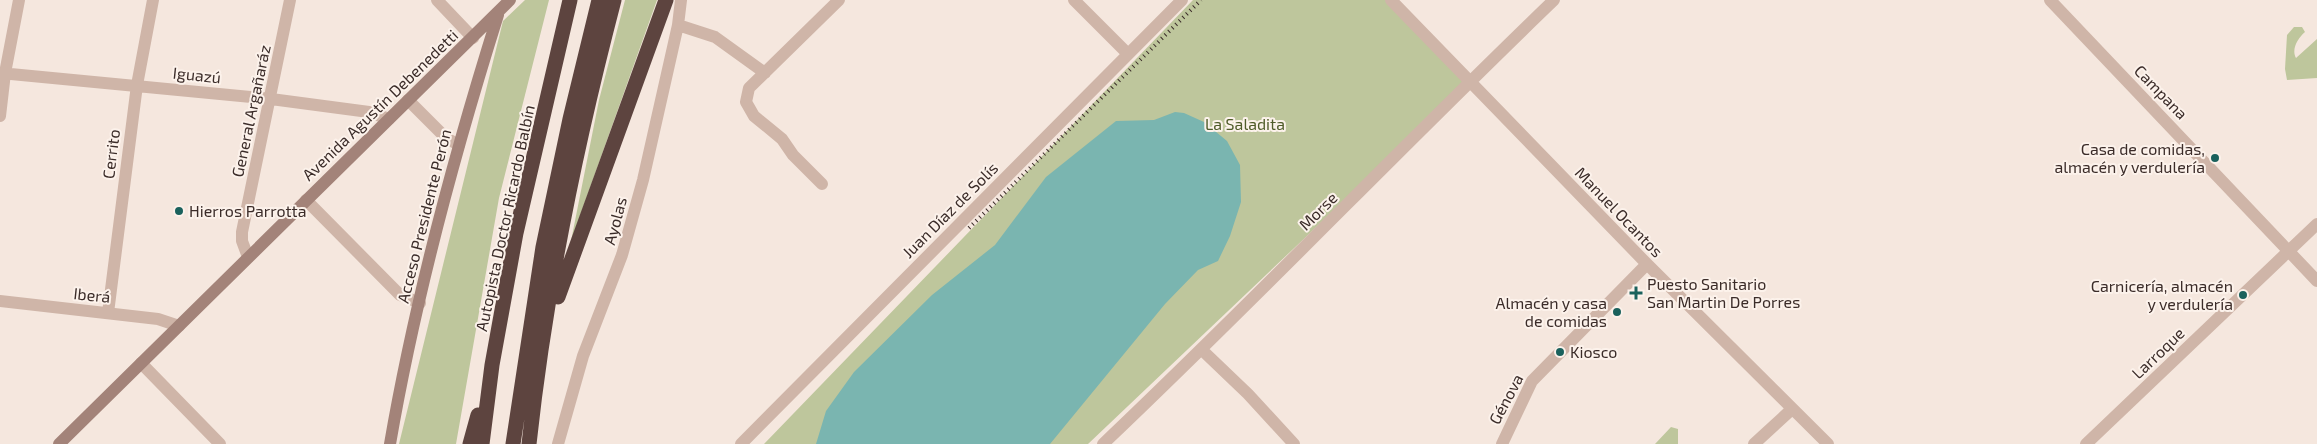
<svg xmlns="http://www.w3.org/2000/svg" width="2317" height="444" font-family="'Exo 2',sans-serif">
	<style>
		.green { fill: #bec69c }
		.water { fill: #7ab5b0 }
		.lines { fill: none; stroke-linecap: round; stroke-linejoin: round }
		.minor { stroke: #cfb5a8; stroke-width: 12 }
		.secondary { stroke: #a38379; stroke-width: 12 }
		.motorway { stroke: #5d443f; stroke-width: 15 }
		.rail { stroke: #3b2c29; stroke-width: 4; stroke-dasharray: 1 4; stroke-linecap: butt }
		.poi-dot { fill: #1a615c; stroke: #fcf2eb; stroke-width: 2 }
		.labels { text-anchor: middle; stroke-width: 4; stroke-linejoin: round; paint-order: stroke }
		.street-label { font-size: 16px; fill: #3b2c29; stroke: #fcf2eb }
		.park-label { font-size: 16px; fill: #505c2a; stroke: #fcf2eb }
		.poi-label { font-size: 16px; fill: #3b2c29; stroke: #fcf2eb; text-anchor: end }
	</style>
	<rect width="100%" height="100%" fill="#f5e7de"/>
	<path class="green" d="M525,0H549L499,198L456,444H399L503,21Z
		M625,0H657L571,241L599,100Z
		M1193,0H1391L1469,82L1088,444H764Z
		M2294,27H2302L2305,32C2298,38 2291,49 2296,58L2317,39V78L2287,80L2285,69L2287,35Z
		M1671,427L1678,429V444H1655Z"/>
	<path class="water" d="M1175,112L1184,113L1204,122L1227,141L1240,165L1241,202L1230,236L1218,261L1198,270L1165,304L1050,444H816L826,411L854,372L932,295L995,245L1046,177L1116,121L1154,120Z"/>
	<g class="lines">
		<path class="minor" d="M437,0L473,38
			M1074,0L1128,54
			M1391,0L1647,264L1828,444
			M2050,0L2317,281
			M678,25L715,37L765,73
			M0,73L271,99L369,112L389,119
			M408,100L446,138L459,145
			M0,116L5,73L19,0
			M822,184L793,155L782,139L754,116L746,102L749,88L839,0
			M306,200L400,295L420,303
			M248,257L242,241V232L290,0
			M0,301L158,319L179,326
			M108,313L137,85L153,0
			M1202,350L1248,394L1294,444
			M141,363L220,444
			M558,444L583,356L622,255L643,180L678,25L681,0
			M741,444L1182,0
			M1103,444C1256,299 1402,146 1554,0
			M1502,444L1532,381L1647,264
			M1754,444L1792,409
			M2086,444L2317,224"/>
		<path class="secondary" d="M59,444L510,0
			M390,444C415,299 454,155 498,15"/>
		<path class="motorway" d="M558,297L666,0
			M470,444L478,415
			M482,444L492,365L516,233L570,0
			M513,444L543,247L570,119L599,0
			M529,444C545,295 576,145 614,0"/>
		<path class="rail" d="M969,228L1201,0"/>
	</g>
	<g class="poi-dot">
		<circle cx="2215" cy="158" r="5"/>
		<circle cx="179" cy="211" r="5"/>
		<path d="M1633.5 285.5h5v5h5v5h-5v5h-5v-5h-5v-5h5z"/>
		<circle cx="2243" cy="295" r="5"/>
		<circle cx="1617" cy="312" r="5"/>
		<circle cx="1560" cy="352" r="5"/>
	</g>
	<g class="labels">
		<g class="street-label">
			<text transform="translate(197 75) rotate(6)" y="6">Iguazú</text>
			<text transform="translate(2161 92) rotate(46)" y="6">Campana</text>
			<text transform="translate(380 105) rotate(-44)" y="6">Avenida Agustín Debenedetti</text>
			<text transform="translate(251 111) rotate(-78)" y="6">General Argañaráz</text>
			<text transform="translate(111 154) rotate(-83)" y="6">Cerrito</text>
			<text transform="translate(950 210) rotate(-45)" y="6">Juan Díaz de Solís</text>
			<text transform="translate(1318 211) rotate(-45)" y="6">Morse</text>
			<text transform="translate(1619 212) rotate(46)" y="6">Manuel Ocantos</text>
			<text transform="translate(424 216) rotate(-76)" y="6">Acceso Presidente Perón</text>
			<text transform="translate(505 218) rotate(-78)" y="6">Autopista Doctor Ricardo Balbín</text>
			<text transform="translate(615 221) rotate(-75)" y="6">Ayolas</text>
			<text transform="translate(92 295) rotate(6)" y="6">Iberá</text>
			<text transform="translate(2158 353) rotate(-44)" y="6">Larroque</text>
			<text transform="translate(1506 399) rotate(-62)" y="6">Génova</text>
		</g>
		<g class="park-label">
			<text x="1245" y="130">La Saladita</text>
		</g>
		<g class="poi-label">
			<text x="2205" y="155">Casa de comidas,<tspan x="2205" dy="18">almacén y verdulería</tspan></text>
			<text x="189" y="217" text-anchor="start">Hierros Parrotta</text>
			<text x="1647" y="290" text-anchor="start">Puesto Sanitario<tspan x="1647" dy="18">San Martin De Porres</tspan></text>
			<text x="2233" y="292">Carnicería, almacén<tspan x="2233" dy="18">y verdulería</tspan></text>
			<text x="1607" y="309">Almacén y casa<tspan x="1607" dy="18">de comidas</tspan></text>
			<text x="1570" y="358" text-anchor="start">Kiosco</text>
		</g>
	</g>
</svg>
